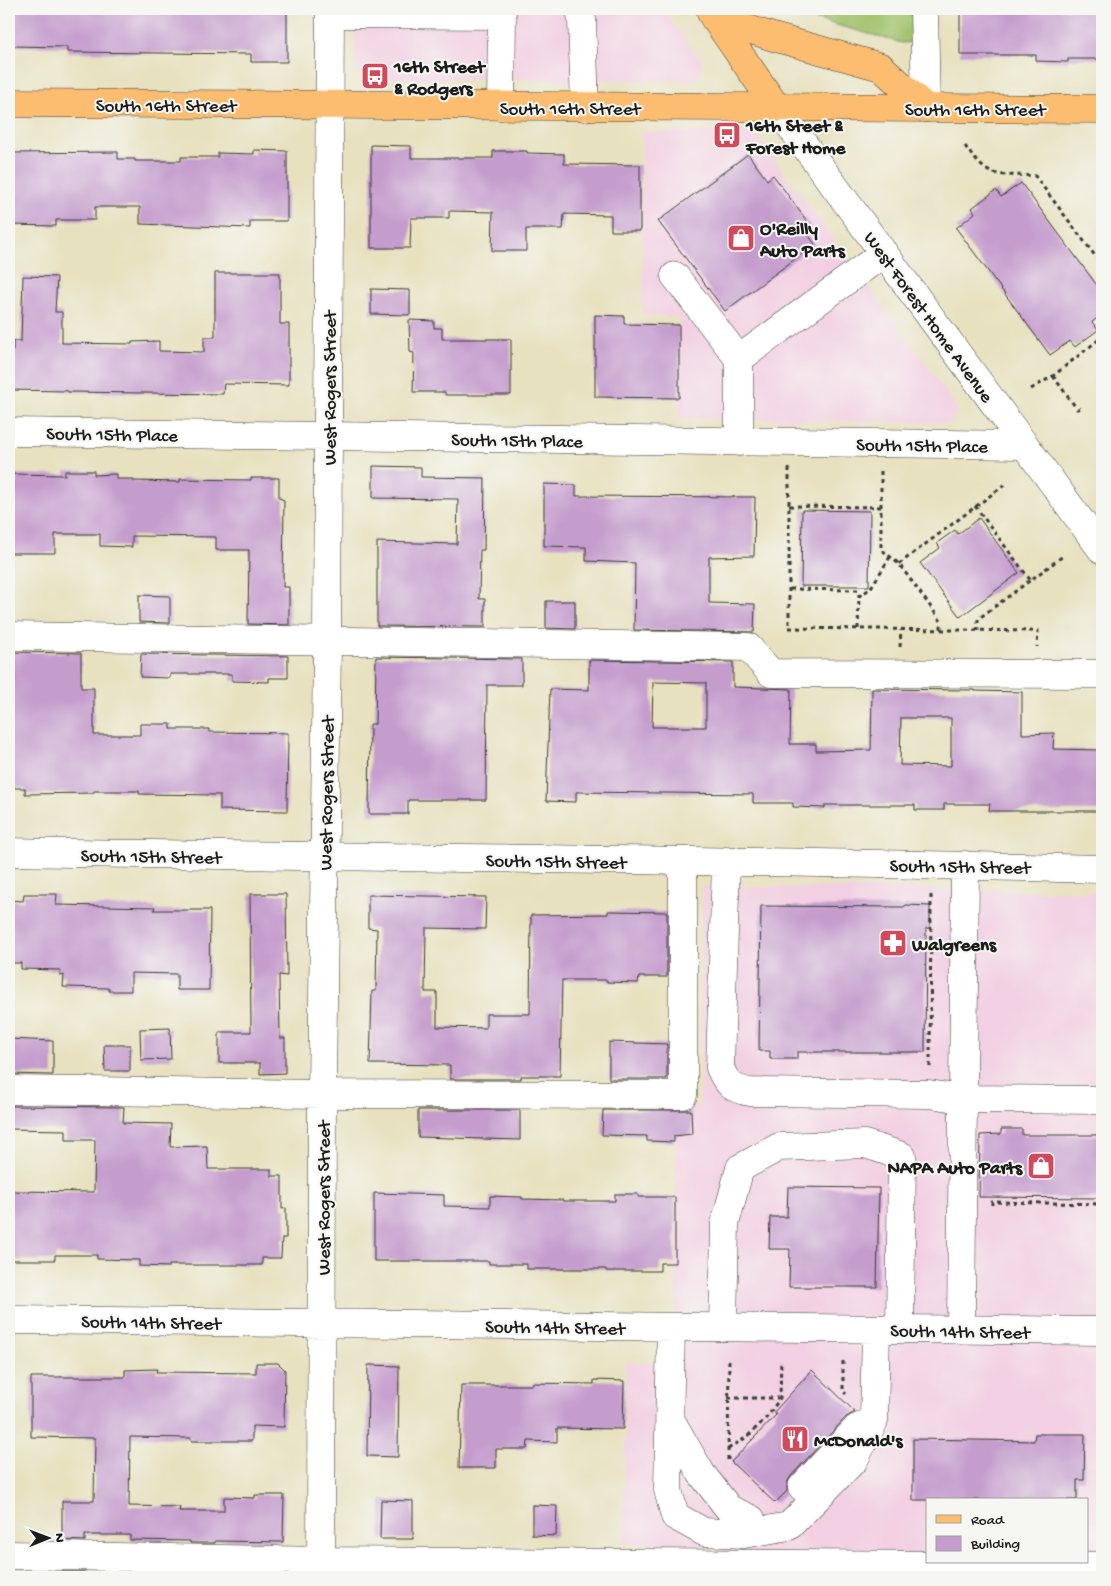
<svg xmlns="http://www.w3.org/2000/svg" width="1111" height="1586" font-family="'Gochi Hand',sans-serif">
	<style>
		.built { fill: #f2cfe2; fill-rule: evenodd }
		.green { fill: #a0c16a; stroke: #5e6e43 }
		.building { fill: #c59dcd; fill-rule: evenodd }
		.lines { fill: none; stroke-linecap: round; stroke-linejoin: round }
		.minor-casing { stroke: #3a3a34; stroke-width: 29 }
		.major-casing { stroke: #3a3a34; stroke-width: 29 }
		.path { stroke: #3a3a34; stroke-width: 3; stroke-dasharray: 4 4; stroke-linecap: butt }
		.minor { stroke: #fff; stroke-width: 28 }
		.major { stroke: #fcbd6f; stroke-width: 28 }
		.labels { text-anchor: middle; stroke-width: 4; stroke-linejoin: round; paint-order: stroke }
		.poi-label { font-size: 19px; font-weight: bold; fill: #1c1c1c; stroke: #f6f6f2; text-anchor: start }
		.street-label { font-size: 19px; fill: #1c1c1c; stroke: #f6f6f2 }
	</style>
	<rect width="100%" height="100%" fill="#f6f6f2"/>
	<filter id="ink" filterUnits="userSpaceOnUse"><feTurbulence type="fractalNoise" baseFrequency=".02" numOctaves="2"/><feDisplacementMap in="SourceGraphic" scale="10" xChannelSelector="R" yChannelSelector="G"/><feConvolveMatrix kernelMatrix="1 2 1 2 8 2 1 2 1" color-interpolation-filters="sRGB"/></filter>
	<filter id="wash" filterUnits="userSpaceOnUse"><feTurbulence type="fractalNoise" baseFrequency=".0096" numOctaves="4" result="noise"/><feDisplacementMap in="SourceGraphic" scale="20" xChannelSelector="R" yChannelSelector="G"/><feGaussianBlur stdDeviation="1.12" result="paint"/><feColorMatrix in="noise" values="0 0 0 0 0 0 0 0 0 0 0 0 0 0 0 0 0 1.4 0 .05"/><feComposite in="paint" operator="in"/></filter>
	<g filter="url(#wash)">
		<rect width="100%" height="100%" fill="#e7e1bf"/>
		<path class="built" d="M355,9H662L701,60L703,68L697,78L692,81L367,78L361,75L355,63Z
			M642,132H748L754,134L759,139L955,404L957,409L953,420L947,423L679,418L680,317L643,315Z
			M702,886L1102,892V1577H723V1547L624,1544L626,1362L676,1363V1105L700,1104ZM927,1500H1087V1562H927Z"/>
		<path class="green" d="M778,9H913L912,42L902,43Z"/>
		<g id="blocks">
			<path class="building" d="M9,9H287V62H251V54L67,52V47L9,46Z
				M960,9H1102V59H1068V62L1036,61V55H960Z
				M371,145L411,146V158H493V151H527V153L564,154V164L640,165V231H611V215L564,214L563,229H526V251H492L493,212L449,211V218H411L410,248H371Z
				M254,150L287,151V221H250V228L140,224V207H95V220H56V226L9,225V153L118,152V159H135V161H181V157H218V153L254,154Z
				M748,154L767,180L773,175L812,228L806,232L815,244L725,311L658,221Z
				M1021,183L1102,292V315L1092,322L1098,330L1075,347L1070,341L1050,355L956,228L975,213L972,208L996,190L1001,197Z
				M215,273H280V324H289V385L224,384L223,394L68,392V391L9,390V350L13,351V341H21L23,276L57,277L55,312H62V343L132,344V342L159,341V351L204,352V337H215Z
				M371,289L410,290V315L371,314Z
				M595,315L624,316V324L679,325V398L595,397Z
				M409,320L434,321V328H442V339H511V395H445V392H413L414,353L410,352Z
				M373,466L421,467V477L485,478L484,550H480L479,599H485V627L377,626V542L457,544L458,499L373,498Z
				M65,471H94V475L116,474V479H133V481L180,482V479L251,480V478H279V498L284,500L283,587H289V625L248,624L249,550H216V537L132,536V547L100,546V534H55V553H9V474L65,475Z
				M544,484L576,485V496L755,497L754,556L709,557V603L755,604L754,632L634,630L635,563L586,561V547L544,546Z
				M802,510L870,511L869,586H801Z
				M979,518L1019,573L960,617L920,563L940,548L937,543L955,530L958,534Z
				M139,595L170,596V623L139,622Z
				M546,601H575V629L546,628Z
				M9,652L81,653V688H94V735H140V724H171V729H209V732L288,733L287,811L220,810V795L139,794V791H94L93,793L25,794V788H9Z
				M141,654L288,656V678H269V682L232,681V674H170V678L140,677Z
				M376,657L522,659V685H487L486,800H408V814H369L370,724H375Z
				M589,660L733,662V687L791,689L790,744H816V751L871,750L872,689L975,690V691L1022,692V734L1054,733L1053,749L1100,750L1099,811H989L990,804H944V810H915V805H825V808L793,807V803H753V794L576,792V802L546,801L550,689L589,690ZM653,682L706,683V727H652ZM901,718H951V766L900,765Z
				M24,894H57L56,905L155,907L154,910H210L209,990H177V974L131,973V991H109V988L63,987L64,975L60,976V970L21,969V963H9V900L23,901Z
				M250,894H286L287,976L279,975L280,1038H285V1073L260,1074V1063H219V1032H251Z
				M368,895L486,897L485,929L426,928L425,992H437V1027L486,1028V1014H530L531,915L608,914V911L667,912V977H639L638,983L607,982V980H562L560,1076H521V1079H450V1065L370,1064L372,991H376L377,929L368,928Z
				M906,905L930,906V928H926L925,1052H797V1059H770V1051H759L761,906L904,907Z
				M170,1028L171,1059L141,1060L140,1029Z
				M9,1039L53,1041V1075L9,1074Z
				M609,1042L667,1044V1079H609Z
				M104,1045H130V1071H105Z
				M9,1106L124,1107L123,1123L171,1124L170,1147L207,1146L208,1169H271V1176H282V1209L286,1208V1238H282L281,1258H262V1265H169V1267L139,1266V1260L97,1259V1255H55V1260H9V1191L94,1192L95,1140H66V1130L9,1129Z
				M418,1110H520V1140L418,1137Z
				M603,1110H691L692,1134L674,1136V1142L647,1141V1136L602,1135Z
				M1001,1129H1022V1135H1102V1198L979,1197L980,1135L1001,1134Z
				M788,1187L879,1188L877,1287H789L790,1249H769L770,1217H787Z
				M374,1193L444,1195V1206L490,1207V1196L522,1197V1199L563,1200V1201H615V1194H638V1197H675V1263H660V1271H606V1269H527V1264H489V1261H374Z
				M256,1363H278L285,1370L284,1427L252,1426V1441H191V1438L130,1437L129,1506L180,1507L179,1511H224V1497L255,1498V1495H284L283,1542L215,1541V1543H190V1541L130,1540V1535H85V1541L62,1540V1501H94L95,1438L31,1437V1377H125V1370L157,1369L156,1372L256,1373Z
				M368,1365L399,1366L398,1457L367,1456Z
				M812,1370L855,1412L846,1417L791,1476L787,1483V1491L775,1503L731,1462L776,1415L774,1412Z
				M594,1380L624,1381L623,1429L557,1428V1442L528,1441L527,1449H496V1468H459L461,1385H532V1383L594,1384Z
				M1035,1434H1085L1084,1480H1077V1500H913V1439L1034,1441Z
				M381,1500L413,1501V1539H380Z
				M532,1505L557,1506L556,1536L532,1535Z
				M61,1572H85V1577H61Z"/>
		</g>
	</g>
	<g filter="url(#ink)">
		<use href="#blocks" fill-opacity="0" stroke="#3a3a34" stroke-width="1"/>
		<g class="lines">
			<defs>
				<path id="minor" d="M580,9L582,20L585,107
					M924,9L926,108
					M330,14L502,15L501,106
					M777,108L1102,550
					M675,276L739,359
					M9,432L1025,445
					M739,442V359L884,253
					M9,636L748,647L771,673L1102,674
					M9,852C373,858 738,859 1102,869
					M726,861L720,1068C727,1084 732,1089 750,1092L929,1094L962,1099L1102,1100
					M9,1090L322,1094L683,1095V861
					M9,1320L1102,1331
					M671,1327L668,1490L675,1516L704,1532L744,1534L789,1526L854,1460L874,1421L876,1329
					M723,1327L725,1224L740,1168L779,1147L865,1144L902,1156L900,1329
					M961,1330L965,865
					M670,1419L701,1473L729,1509L751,1519
					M802,1487L857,1428L867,1424
					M9,1555L321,1561L1102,1566
					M321,1577L322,1094L327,640L330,9"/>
				<path id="major" d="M711,13L777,108
					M714,18L773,37L881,67L926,108
					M9,103L1102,109"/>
			</defs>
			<use href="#minor" class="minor-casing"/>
			<use href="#major" class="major-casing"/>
			<path class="path" d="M965,146C971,154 978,164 987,170C1000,178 1020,174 1035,176L1102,265
				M1053,376L1077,409L1084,408
				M1031,389L1053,376L1102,337
				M789,468V628L1038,631L1037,647
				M881,471V549L899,564L941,621V630
				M789,506L881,507
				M975,506L1031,581
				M899,564L1007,483
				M790,589L858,590L859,596
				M858,629L859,596L870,589L890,557
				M978,631V619L1063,556
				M900,647L901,630
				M930,1067L931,895
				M992,1205V1202L1102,1204
				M843,1361V1391L846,1394
				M728,1398H780
				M728,1449L747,1437L768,1416L780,1398L781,1360
				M728,1460L729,1360"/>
			<use href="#minor" class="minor"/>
			<use href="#major" class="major"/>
		</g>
	</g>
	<defs>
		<symbol id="bus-square" viewBox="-11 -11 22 22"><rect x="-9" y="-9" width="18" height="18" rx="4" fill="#d1495b" stroke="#f6f6f2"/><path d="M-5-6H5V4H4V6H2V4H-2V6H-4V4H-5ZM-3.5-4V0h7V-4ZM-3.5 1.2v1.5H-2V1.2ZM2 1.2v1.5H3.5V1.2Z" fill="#fff"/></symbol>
		<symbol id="shop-square" viewBox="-11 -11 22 22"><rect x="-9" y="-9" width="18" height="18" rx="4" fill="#d1495b" stroke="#f6f6f2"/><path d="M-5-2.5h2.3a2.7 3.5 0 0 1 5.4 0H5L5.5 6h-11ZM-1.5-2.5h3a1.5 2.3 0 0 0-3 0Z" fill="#fff"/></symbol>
		<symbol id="pharmacy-square" viewBox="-11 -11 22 22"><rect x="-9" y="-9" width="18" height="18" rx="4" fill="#d1495b" stroke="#f6f6f2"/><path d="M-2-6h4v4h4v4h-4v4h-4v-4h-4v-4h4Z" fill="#fff"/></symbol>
		<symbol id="restaurant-square" viewBox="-11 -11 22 22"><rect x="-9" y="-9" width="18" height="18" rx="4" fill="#d1495b" stroke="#f6f6f2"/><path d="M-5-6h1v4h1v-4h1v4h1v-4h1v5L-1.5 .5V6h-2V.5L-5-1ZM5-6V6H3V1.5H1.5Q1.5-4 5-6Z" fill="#fff"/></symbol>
	</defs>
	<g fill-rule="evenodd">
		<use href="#bus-square" x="359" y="60" width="32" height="32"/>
		<use href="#bus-square" x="711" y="119" width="32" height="32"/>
		<use href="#shop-square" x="725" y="222" width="32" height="32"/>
		<use href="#pharmacy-square" x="877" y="927" width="32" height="32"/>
		<use href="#shop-square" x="1025" y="1150" width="32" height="32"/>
		<use href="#restaurant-square" x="779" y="1423" width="32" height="32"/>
	</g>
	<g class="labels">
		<g class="poi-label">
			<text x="394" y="72">16th Street<tspan x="394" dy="22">&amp; Rodgers</tspan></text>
			<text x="746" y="131">16th Steet &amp;<tspan x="746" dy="22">Forest Home</tspan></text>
			<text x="760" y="234">O'Reilly<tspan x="760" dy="22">Auto Parts</tspan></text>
			<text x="912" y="950">Walgreens</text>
			<text x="1022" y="1173" text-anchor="end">NAPA Auto Parts</text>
			<text x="814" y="1446">McDonald's</text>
		</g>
		<g class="street-label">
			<text x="166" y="111">South 16th Street</text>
			<text x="570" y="114">South 16th Street</text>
			<text x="975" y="115">South 16th Street</text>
			<text transform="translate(930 316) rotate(54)" y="7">West Forest Home Avenue</text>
			<text transform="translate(328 388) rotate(-90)" y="7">West Rogers Street</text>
			<text transform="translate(112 433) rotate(1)" y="7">South 15th Place</text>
			<text transform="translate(517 439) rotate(1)" y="7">South 15th Place</text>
			<text transform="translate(922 444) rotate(1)" y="7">South 15th Place</text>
			<text transform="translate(325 793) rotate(-89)" y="7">West Rogers Street</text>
			<text transform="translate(151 855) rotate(1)" y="7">South 15th Street</text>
			<text transform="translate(556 860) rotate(1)" y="7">South 15th Street</text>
			<text transform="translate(960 865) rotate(1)" y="7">South 15th Street</text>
			<text transform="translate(322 1198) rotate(-90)" y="7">West Rogers Street</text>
			<text transform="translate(151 1321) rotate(1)" y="7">South 14th Street</text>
			<text transform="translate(555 1326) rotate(1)" y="7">South 14th Street</text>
			<text transform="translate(960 1330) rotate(1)" y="7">South 14th Street</text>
		</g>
	</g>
	<rect width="1111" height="1586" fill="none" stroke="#f6f6f2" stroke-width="30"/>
	<rect x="926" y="1498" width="162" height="65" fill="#f6f6f2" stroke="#9f9f9c"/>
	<rect x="936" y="1515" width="25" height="8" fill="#fcbd6f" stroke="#9f9f9c"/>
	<text x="971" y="1524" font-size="15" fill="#1c1c1c">Road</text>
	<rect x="936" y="1536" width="25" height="15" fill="#c59dcd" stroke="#9f9f9c"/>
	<text x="971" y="1548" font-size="15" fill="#1c1c1c">Building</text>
	<g transform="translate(48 1538) rotate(89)" stroke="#f6f6f2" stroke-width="4" paint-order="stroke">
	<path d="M0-4L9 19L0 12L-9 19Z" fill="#1c1c1c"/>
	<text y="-8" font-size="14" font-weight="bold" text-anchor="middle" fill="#1c1c1c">N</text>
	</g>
</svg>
